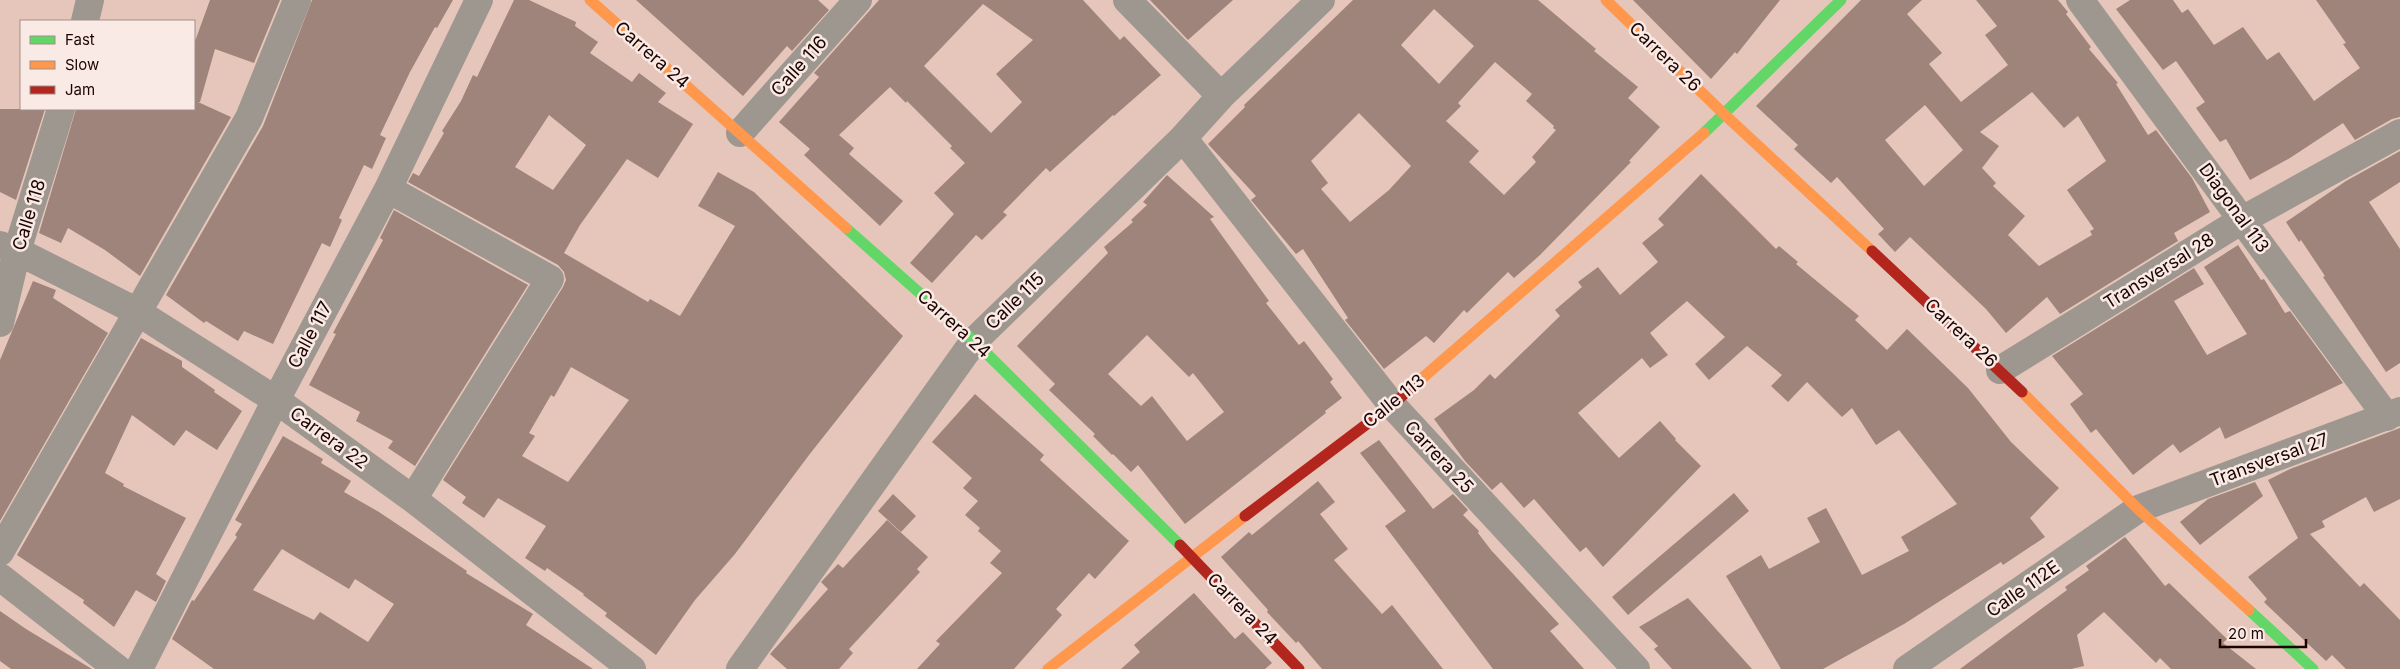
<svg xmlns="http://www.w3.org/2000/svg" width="2400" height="669" font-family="Inter,sans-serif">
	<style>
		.building { fill: #9e847a; fill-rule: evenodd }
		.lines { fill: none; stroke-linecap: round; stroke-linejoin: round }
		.street { stroke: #9e9790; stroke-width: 28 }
		.fast { stroke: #63d668; stroke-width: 11 }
		.slow { stroke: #ff974d; stroke-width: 11 }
		.jam { stroke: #b3261e; stroke-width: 11 }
		.labels { text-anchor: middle; stroke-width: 5; stroke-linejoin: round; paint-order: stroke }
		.street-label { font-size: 18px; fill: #1b0400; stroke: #faeae5 }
	</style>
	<rect width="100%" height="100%" fill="#e6c6ba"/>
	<path class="building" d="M210,0H280L254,63L215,49L200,102H198L231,117L140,276L105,250L68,228L61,243L39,233L76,109H194V44Z
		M312,0H453L437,28L435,27L410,72L380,135L386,138L372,169L364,165L339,218L342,220L330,247L322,243L273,344L244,331L238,341L206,321L204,323L166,295L263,126Z
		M514,0H529L576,22L575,26L598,42L590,53L632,82L639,73L666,93L658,102L693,124L658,178L627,159L580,225L564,253L648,302L650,299L680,316L735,226L698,206L718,172L754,192L903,336L809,455L735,554L695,600L656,655L605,616L607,613L583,595L584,594L547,568L545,571L525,558L546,526L498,498L484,518L462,503L466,497L443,480L563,287L566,280L564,272L558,265L408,182L413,173L419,176L444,133L442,131L461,101L473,75L477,77ZM549,115L586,145L553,190L515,167ZM571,367L629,400L568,482L522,456L535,436L529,433L551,395L554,397Z
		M636,0H818L829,10L792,51L787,46L743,96Z
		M879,0H1083L1120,40L1124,36L1161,75L1114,116L1113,115L1050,172L1046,168L1003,212L1007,215L982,240L976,235L932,283L910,263L954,214L934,193L965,163L950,148L952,146L907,101L906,103L890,87L839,135L854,148L849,154L903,201L880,226L804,155L810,149L779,122L819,77L814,73ZM983,4L1033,40L996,74L1022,102L991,133L924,66Z
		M1150,0H1233L1188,40Z
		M1353,0H1538L1596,49L1594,51L1638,87L1628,98L1660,127L1629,161L1631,162L1540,255L1514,278L1508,272L1467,313L1464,310L1434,343L1426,336L1384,369L1345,320L1348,318L1303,249L1296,254L1251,200L1256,196L1208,144L1245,107L1244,105ZM1434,9L1474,46L1439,84L1401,45ZM1495,62L1532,94L1526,101L1554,126L1553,128L1556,130L1532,157L1536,162L1504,195L1469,162L1479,151L1446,121L1461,106L1458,103ZM1359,113L1411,166L1389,190L1350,222L1321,189L1328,183L1311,161Z
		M1633,0H1780L1737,54L1735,52L1711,79Z
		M1861,0H1922L1907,14L1942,53L1929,64L1961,102L2008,65L1985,35L1997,26L1976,0H2058L2068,12L2066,14L2091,47L2089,49L2118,83L2116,84L2148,135L2156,130L2192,178L2210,212L2174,233L2178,241L2060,314L2047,297L2006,333L1986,309L1910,237L1895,252L1878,234L1884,229L1837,177L1831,183L1794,149L1798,145L1756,106ZM2032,92L2064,128L2078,116L2106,161L2067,190L2094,229L2090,231L2092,235L2039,266L2008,235L2025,216L1993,186L1996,183L1982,168L1999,146L1980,132ZM1925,105L1963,150L1924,186L1885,140Z
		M2130,0H2173L2182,13L2188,9L2214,45L2243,27L2267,60L2279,52L2314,101L2360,68L2343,44L2346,43L2316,0H2400V117L2392,119L2355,140L2343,123L2290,158L2250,180L2226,139L2220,142L2196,108L2205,102L2176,61L2163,70L2116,9Z
		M0,109H45L16,200L0,192Z
		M2400,151V182L2369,202L2400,249V363L2386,372L2323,277L2325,276L2301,240L2299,242L2286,222L2346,181Z
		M1701,174L1776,249L1779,246L1798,262L1796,264L1859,316L1855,320L1887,350L1907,329L1968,388L2011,442L2059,488L2030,518L2045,537L2003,565L2001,562L1904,624L1823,669H1781L1726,576L1761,555L1769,569L1820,542L1807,518L1826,508L1862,575L1909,551L1901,537L1957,504L1899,430L1876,445L1852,408L1842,417L1807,382L1788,402L1771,386L1782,375L1747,346L1709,380L1695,364L1725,337L1687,301L1650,333L1668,355L1650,368L1642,358L1578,413L1619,458L1660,421L1676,439L1675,440L1701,466L1603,567L1586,547L1580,552L1534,499L1524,508L1501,482L1492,490L1465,461L1434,419L1474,390L1490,374L1495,379L1560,316L1555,310L1582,287L1578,282L1598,267L1620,295L1658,262L1642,243L1664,225L1658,219Z
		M1167,175L1214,217L1210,219L1269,301L1266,303L1299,345L1304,341L1333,379L1330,382L1342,398L1325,411L1326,413L1185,524L1138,465L1131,472L1113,454L1112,455L1093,436L1095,434L1049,390L1055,384L1017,346L1108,253L1104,247L1133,222L1131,220L1147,205L1143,202ZM1147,335L1189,377L1193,373L1224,412L1187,441L1152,396L1141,406L1108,374Z
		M394,210L528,285L415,466L388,448L393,441L356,421L360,412L309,385L336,334L333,333L383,240L380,238Z
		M2238,245L2261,280L2264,279L2285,313L2290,311L2343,383L2225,439L2220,427L2180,453L2173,444L2133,475L2096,429L2091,433L2070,404L2083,394L2052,356L2194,268L2204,284L2174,301L2207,355L2247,334L2204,267Z
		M33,281L56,290L53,298L108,333L0,521V360Z
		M141,338L182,361V367L215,390L214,392L242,411L217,450L186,430L174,446L132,415L105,473L124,484L123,486L186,518L156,574L166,581L156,602L136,590L114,627L83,603L84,600L17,555Z
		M975,394L1044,455L1040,460L1129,541L1095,579L1089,573L1056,609L1062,615L1014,669H917L940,644L936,641L1002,573L990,563L1001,551L978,531L980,528L965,515L978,501L963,488L972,478L932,442Z
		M2400,428V499L2374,512L2366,497L2322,521L2325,527L2310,534L2360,587L2364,583L2400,620V669H2346L2332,655L2326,661L2269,607L2264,602L2267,599L2248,577L2298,538L2268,480L2290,469Z
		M283,436L323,459L321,463L351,481L344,492L379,512L467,571L466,573L533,614L526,625L593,669H214L172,639L192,600L194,601L237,537L235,535L242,524L235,520ZM282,549L349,589L355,579L394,604L368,642L320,612L314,620L253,590Z
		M1379,440L1433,509L1453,494L1468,510L1463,515L1479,531L1478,533L1491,550L1559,624L1550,631L1584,669H1493L1385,526L1406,511L1360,453Z
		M1318,481L1335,502L1320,514L1348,549L1334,560L1382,614L1392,605L1443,669H1322L1298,641L1296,643L1267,612L1268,610L1221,557L1249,532L1252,535Z
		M2255,482L2263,496L2200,545L2180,522L2208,499Z
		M1734,493L1749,511L1628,615L1612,597Z
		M893,494L916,516L901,532L878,511Z
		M887,520L928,557L917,569L920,572L849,649L853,653L839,669H787L770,654L828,589L821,582L822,581L838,564L843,568Z
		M2125,537L2165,586L2169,583L2227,639L2223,643L2256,669H2171L2160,658L2156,663L2104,612L2077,635L2084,666L2071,669H1960L2067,590L2065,587L2089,570L2086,566Z
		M1194,593L1235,639L1243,632L1272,663L1265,669H1121L1140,652L1134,645Z
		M1688,598L1752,669H1672L1654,649L1658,646L1639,627Z
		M0,611L26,629L92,669H11L0,661Z"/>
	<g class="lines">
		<path class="street" d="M1127,0L1221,96
			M2080,0L2387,417
			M85,21L90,0
			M740,133L858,0
			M1183,138L1392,405L1636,669
			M388,189L550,279L413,499
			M0,245L17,251L136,311L276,400L413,499L632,669
			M0,323L17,251L61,109
			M2000,370L2242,220L2400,133
			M0,552L249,118L297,0
			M0,577L118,669
			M139,669L276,400L388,189L479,0
			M740,669L974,341L1183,138L1221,96L1321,0
			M1907,669L2138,509L2400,411"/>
		<path class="fast" d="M1704,133L1841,0
			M846,228L974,341L1180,545
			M2249,610L2313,669"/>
		<path class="slow" d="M590,0L846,228
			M1606,0L1725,115L1872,251
			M1419,381L1704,133
			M2022,392L2138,509L2249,610
			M1048,669L1245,516"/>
		<path class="jam" d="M1872,251L2022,392
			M1245,516L1392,405L1419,381
			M1180,545L1299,669"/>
	</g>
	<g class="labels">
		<g class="street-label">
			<text transform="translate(652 55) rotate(41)" y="6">Carrera 24</text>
			<text transform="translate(1665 57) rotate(44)" y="6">Carrera 26</text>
			<text transform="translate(799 66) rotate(-48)" y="6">Calle 116</text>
			<text transform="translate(2234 208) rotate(54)" y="6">Diagonal 113</text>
			<text transform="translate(29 215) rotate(-73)" y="6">Calle 118</text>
			<text transform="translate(2159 271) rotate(-32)" y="6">Transversal 28</text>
			<text transform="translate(1015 301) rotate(-44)" y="6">Calle 115</text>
			<text transform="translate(954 324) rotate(42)" y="6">Carrera 24</text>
			<text transform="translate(1961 333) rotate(43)" y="6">Carrera 26</text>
			<text transform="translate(310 335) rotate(-62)" y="6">Calle 117</text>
			<text transform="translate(1394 401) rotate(-39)" y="6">Calle 113</text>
			<text transform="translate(329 438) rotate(36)" y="6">Carrera 22</text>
			<text transform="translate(1439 457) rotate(47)" y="6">Carrera 25</text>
			<text transform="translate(2269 460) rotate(-20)" y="6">Transversal 27</text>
			<text transform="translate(2023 589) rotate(-35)" y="6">Calle 112E</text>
			<text transform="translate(1242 609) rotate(46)" y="6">Carrera 24</text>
		</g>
	</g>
	<rect x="20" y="20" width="175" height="90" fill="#faeae5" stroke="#a18e89"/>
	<rect x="30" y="36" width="25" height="8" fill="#63d668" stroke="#a18e89"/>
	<text x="65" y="45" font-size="15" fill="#1b0400">Fast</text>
	<rect x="30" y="61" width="25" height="8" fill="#ff974d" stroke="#a18e89"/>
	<text x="65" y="70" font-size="15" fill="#1b0400">Slow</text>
	<rect x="30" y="86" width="25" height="8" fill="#b3261e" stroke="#a18e89"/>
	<text x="65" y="95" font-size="15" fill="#1b0400">Jam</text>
	<path d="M2220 639v8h86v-8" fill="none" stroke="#1b0400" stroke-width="2.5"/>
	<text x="2228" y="639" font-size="15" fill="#1b0400" stroke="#faeae5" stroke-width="4" paint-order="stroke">20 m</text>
</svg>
